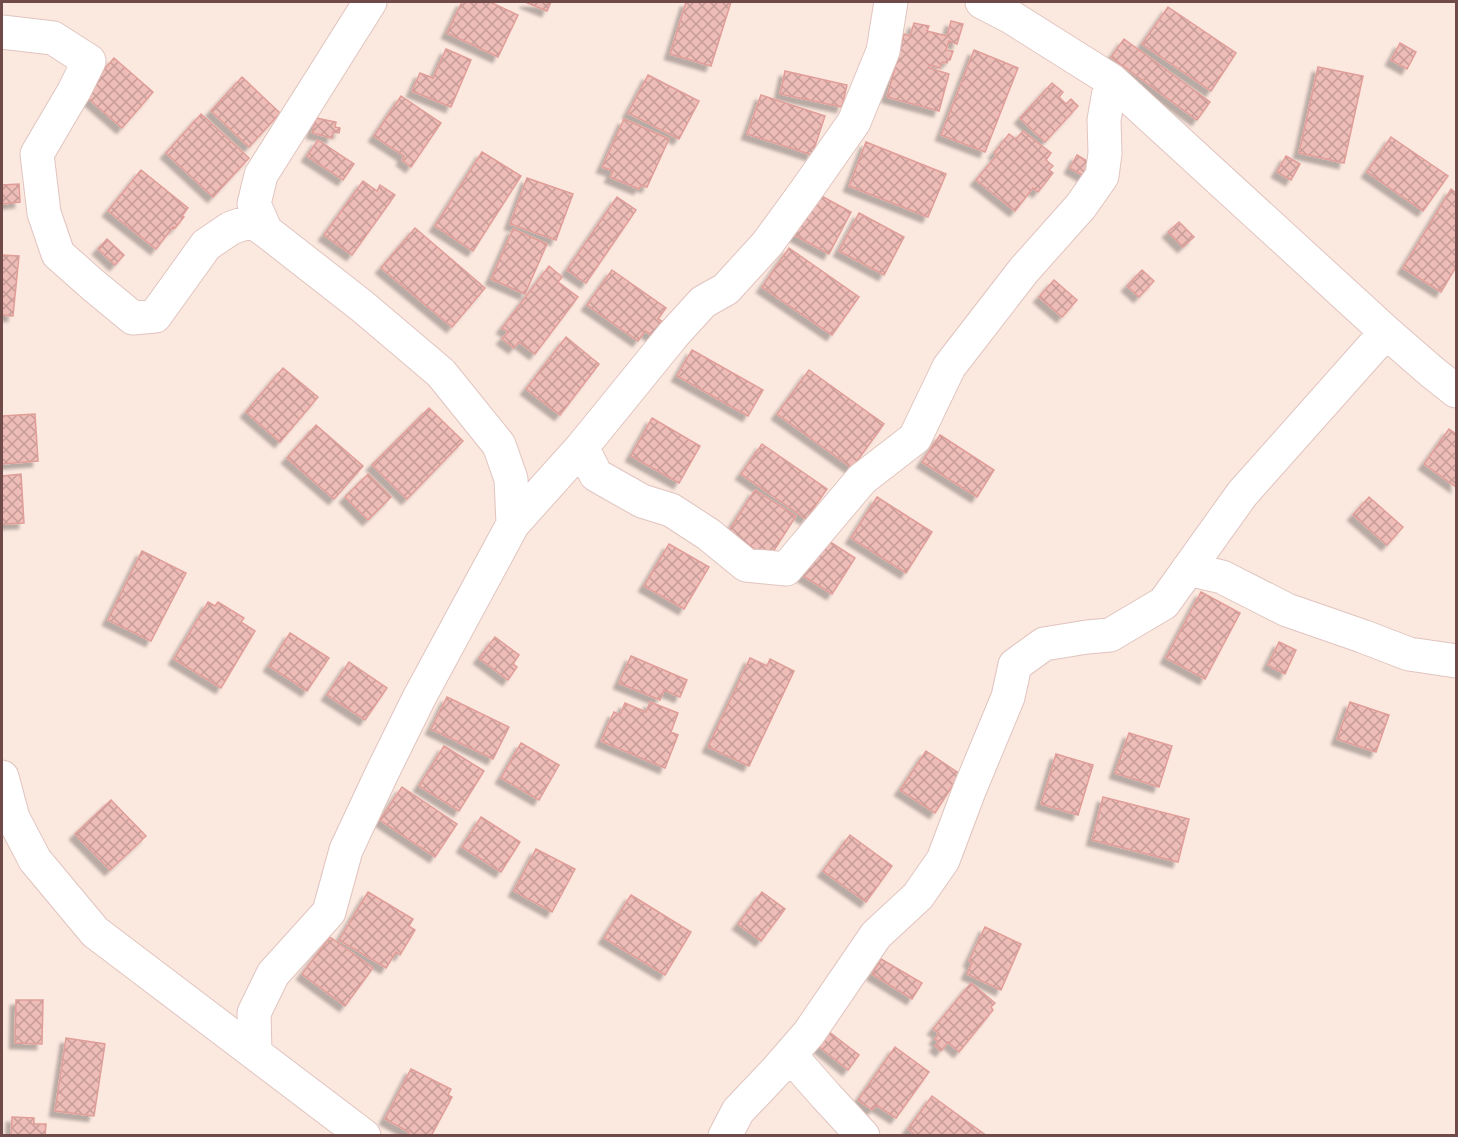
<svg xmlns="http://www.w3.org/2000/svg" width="1458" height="1137" font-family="Roboto,sans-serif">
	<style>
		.building { fill: url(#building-cross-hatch); stroke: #e19e99; stroke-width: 1.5; filter: url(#shadow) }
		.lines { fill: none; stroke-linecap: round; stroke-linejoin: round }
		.minor-casing { stroke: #e0c4bf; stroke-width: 35 }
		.minor { stroke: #fff; stroke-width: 33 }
	</style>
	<defs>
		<pattern id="building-cross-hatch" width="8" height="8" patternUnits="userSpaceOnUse" patternTransform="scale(1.5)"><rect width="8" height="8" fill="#efbdb8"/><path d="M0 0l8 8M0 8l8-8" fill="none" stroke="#c69c98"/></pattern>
		<filter id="shadow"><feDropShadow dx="-5.5" dy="5.5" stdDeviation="1.5" flood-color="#0004"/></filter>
	</defs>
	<rect width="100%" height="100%" fill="#fbe8df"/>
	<path class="building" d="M462,2H490L518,15L498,57L447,33Z
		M525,2H551L547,11Z
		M686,2H731L711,66L670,54Z
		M1168,7L1236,53L1211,91L1142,44Z
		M951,21L963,24L957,44L949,41L946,50L953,51L950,60H948L947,63L942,62L940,68L930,65L929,68L949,74L939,111L887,97L904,34L910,36L914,23L929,26L927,31L947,36Z
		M1124,39L1210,102L1197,120L1111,57Z
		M1400,43L1416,52L1407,69L1391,60Z
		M446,49L471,60L451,107L412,91L420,73L433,78Z
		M974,50L1018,68L985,152L941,135Z
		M114,58L153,92L122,128L83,94Z
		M1318,67L1363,76L1344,163L1299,153Z
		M785,71L847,85L842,107L780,94Z
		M648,75L699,101L679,139L628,113Z
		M242,77L280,113L249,147L211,111Z
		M1052,83L1063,92L1059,97L1066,104L1071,99L1078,106L1045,142L1020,118Z
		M761,95L825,116L812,155L747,134Z
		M401,96L441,123L411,167L402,160L404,156L374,136Z
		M201,114L249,158L213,197L166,153Z
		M316,118L336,122L335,127L340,128L339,133L333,132L332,138L312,133Z
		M624,119L669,139L647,187L641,185L639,189L610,177L613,171L602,167Z
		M1023,131L1051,153L1046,160L1053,166L1049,170L1053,173L1038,192L1033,188L1015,211L976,180L997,155L994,153L1009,134L1016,139Z
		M1391,137L1448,176L1423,211L1367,172Z
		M318,140L354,164L343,180L307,156Z
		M866,142L946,174L928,217L849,186Z
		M482,152L521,176L473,251L435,226Z
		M1077,155L1095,166L1087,178L1070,168Z
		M1286,156L1300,164L1291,180L1277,172Z
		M141,170L188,208L182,216L184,217L175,228L173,227L156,249L108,211Z
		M527,178L573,194L556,240L510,224Z
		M363,181L377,191L380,185L395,195L352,255L324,235Z
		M19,184L20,202L3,204L2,185Z
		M1451,189L1456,193V267L1441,292L1403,268Z
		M816,193L851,212L829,254L794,235Z
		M617,197L636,210L586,283L567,270Z
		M859,213L904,237L884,275L839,251Z
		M1179,222L1194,237L1183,247L1168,232Z
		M415,228L485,288L452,327L381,268Z
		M513,229L547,244L525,294L491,279Z
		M107,239L124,255L115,265L98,249Z
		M789,248L859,297L832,335L762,287Z
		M2,255L19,256L13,316L2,315Z
		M549,266L562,277L558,282L578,297L535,354L519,342L514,348L502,339L508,332L502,328Z
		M612,270L666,308L658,319L663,322L653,336L645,331L638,341L587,305Z
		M1142,270L1154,281L1139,297L1127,286Z
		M1054,280L1077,300L1062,317L1039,297Z
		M566,337L599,364L560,415L526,389Z
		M692,350L763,390L748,416L677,376Z
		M283,368L318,397L280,442L246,412Z
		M809,370L884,424L852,468L777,414Z
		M429,408L463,441L407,499L372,465Z
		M35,414L38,461L2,464V416Z
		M652,418L700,446L679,483L631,456Z
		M316,425L363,466L334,499L287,458Z
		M1449,429L1456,434V487L1424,464Z
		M940,435L994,470L977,497L922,462Z
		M762,444L827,489L806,519L741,474Z
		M21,474L24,523L2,524V476Z
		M368,474L391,497L368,520L345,497Z
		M755,490L796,516L769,558L728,532Z
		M877,497L932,532L906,573L851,538Z
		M1369,497L1403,527L1387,545L1353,515Z
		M824,538L855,558L832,594L800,574Z
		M669,544L709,567L684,609L644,586Z
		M142,551L186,573L151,641L108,620Z
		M1201,592L1240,613L1205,679L1166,658Z
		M208,602L215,606L218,602L244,618L241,622L255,631L221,688L174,659Z
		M290,633L329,658L307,691L269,666Z
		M495,637L519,655L513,664L517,667L508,680L479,658Z
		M1279,642L1296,650L1285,674L1268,665Z
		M631,656L687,680L680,697L664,690L660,700L619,683Z
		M750,658L767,666L770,659L794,671L749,766L708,747Z
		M349,662L387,688L365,720L327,695Z
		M447,697L509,727L493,759L431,729Z
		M650,702L678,713L671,732L678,735L665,768L601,741L614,712L620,715L625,703L646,712Z
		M1350,702L1389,715L1376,752L1337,739Z
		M1129,733L1172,746L1159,787L1115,773Z
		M521,743L559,765L539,800L501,778Z
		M444,746L484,771L459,811L419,786Z
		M926,751L960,774L935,813L900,790Z
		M1056,754L1093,765L1078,815L1041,804Z
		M402,787L457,824L435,857L380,820Z
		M1103,797L1189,819L1178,862L1092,840Z
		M111,800L146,836L110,870L75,834Z
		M481,817L520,842L501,872L462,847Z
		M850,835L892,866L866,902L823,871Z
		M536,849L575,869L552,912L514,891Z
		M368,892L413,919L409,926L415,930L400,955L396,952L386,968L339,940Z
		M762,892L785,909L761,941L738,924Z
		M631,895L691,932L665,975L604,938Z
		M985,927L1021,944L1001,990L967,974L972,963L969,961Z
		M330,937L373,968L345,1006L302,974Z
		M881,959L922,983L912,999L872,974Z
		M971,983L995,1003L991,1007L993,1010L959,1052L948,1042L941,1051L935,1046L939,1042L935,1039L939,1033L933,1029Z
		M16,1000H43L42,1044L15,1043Z
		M828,1031L859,1055L848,1070L817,1045Z
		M66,1038L105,1044L94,1116L55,1111Z
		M895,1047L929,1072L896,1118L876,1105L872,1110L858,1100Z
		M411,1069L451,1089L448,1095L452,1097L431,1136H407L409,1132L385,1119Z
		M932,1096L987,1136H916L908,1129Z
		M12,1117L34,1118V1124H46L45,1136H11Z"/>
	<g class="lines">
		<defs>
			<path id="minor" d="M982,2L1011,17L1111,80L1386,332L1432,372L1456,391
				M2,32L53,38L89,61L74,91L37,154L44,213L58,254L93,285L133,318L155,316L206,245L231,228L252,221L266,231
				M582,447L596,475L642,501L671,510L708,534L746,565L786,569L862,479L915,438L949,367L1024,270L1081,206L1102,176L1105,153L1104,120L1111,80
				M513,524L582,447L673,335L703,302L726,289L767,244L805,192L854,122L883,51L891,2
				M1188,569L1222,577L1287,610L1362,636L1409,654L1456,661
				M2,777L13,818L35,860L95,932L364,1136
				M255,1052L254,1013L273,974L329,912L346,850L382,773L419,698L513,524L511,479L499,445L441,373L362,306L266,231L254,204L261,175L370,2
				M790,1055L826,1096L863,1136
				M725,1136L738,1111L776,1071L809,1033L876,935L918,896L943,860L969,791L1008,697L1015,665L1044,644L1087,637L1110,635L1164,603L1242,494L1386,332"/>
		</defs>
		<use href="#minor" class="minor-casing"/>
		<use href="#minor" class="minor"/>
	</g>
	<rect width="1458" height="1137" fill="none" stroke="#704a48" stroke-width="6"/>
</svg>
